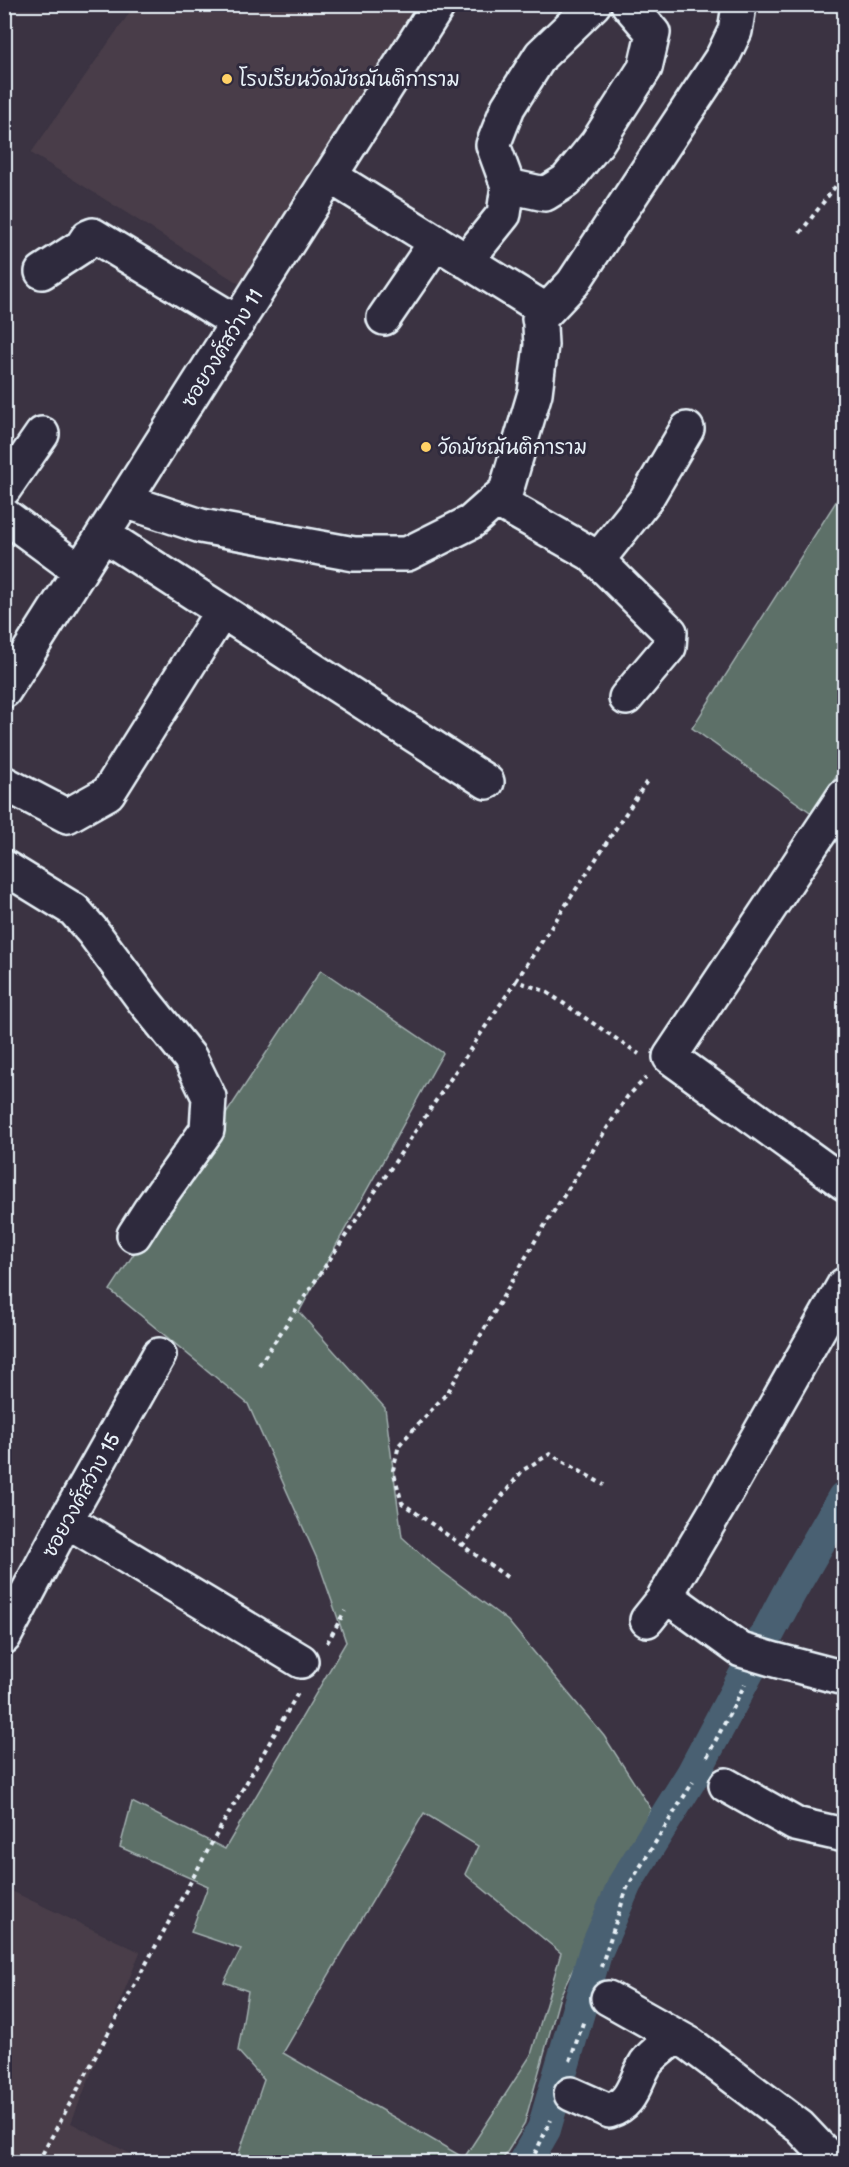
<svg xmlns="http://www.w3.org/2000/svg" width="849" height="2167" font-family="'Balsamiq Sans','Playpen Sans Thai',sans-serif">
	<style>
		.built { fill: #493e49 }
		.green { fill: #5d6f67; stroke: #a2b0b0; stroke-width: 1.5; fill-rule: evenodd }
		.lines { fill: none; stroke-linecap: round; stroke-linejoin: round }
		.canal { stroke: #496172; stroke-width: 34 }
		.minor-casing { stroke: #e8f1f8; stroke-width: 38 }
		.path { stroke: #e8f1f8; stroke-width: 4; stroke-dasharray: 4.5 4.5; stroke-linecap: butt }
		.minor { stroke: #2f2a3d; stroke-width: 33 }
		.poi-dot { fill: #ffd166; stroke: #2f2a3d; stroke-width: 2 }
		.labels { text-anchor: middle; stroke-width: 6; stroke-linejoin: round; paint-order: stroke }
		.poi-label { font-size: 20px; fill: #e8f1f8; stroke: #2f2a3d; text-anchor: start }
		.street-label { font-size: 20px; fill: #e8f1f8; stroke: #2f2a3d }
	</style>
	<rect width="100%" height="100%" fill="#3b3342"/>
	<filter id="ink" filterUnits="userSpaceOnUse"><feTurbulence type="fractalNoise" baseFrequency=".0167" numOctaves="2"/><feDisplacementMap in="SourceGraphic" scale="12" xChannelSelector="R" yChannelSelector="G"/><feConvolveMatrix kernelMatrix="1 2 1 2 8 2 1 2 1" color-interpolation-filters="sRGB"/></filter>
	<g filter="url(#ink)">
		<path class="built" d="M135,5H416L243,286L31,153Z
			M5,1888L140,1952L71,2123L146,2162H5Z"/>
		<path class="green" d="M844,489V764L813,814L692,728Z
			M321,970L443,1053L299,1312L385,1408L402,1537L432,1564L508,1621L604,1736L651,1809L560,1996L524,2125L501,2162H236L264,2080L238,2051L248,1991L224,1982L241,1949L191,1932L208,1886L120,1847L132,1802L225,1849L346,1642L318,1561L248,1404L110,1290ZM424,1813L478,1846L465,1874L561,1953L531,2055L464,2158L283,2053Z"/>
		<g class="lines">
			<path class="canal" d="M525,2162L544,2129L595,1953L625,1883L693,1774L789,1593L844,1498"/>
			<defs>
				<path id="minor" d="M508,186L545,194L566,181L597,143L645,68L653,33L628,4
					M466,261L504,214L508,186L493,145L508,107L541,55L594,4
					M42,272L82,246L88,237L93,235L238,323
					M384,318L436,242
					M539,319L573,283L723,56L735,31L739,6L736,4
					M4,489L42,434
					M496,500L591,554L670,632L669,647L626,698
					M125,501L201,526L354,554H407L471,522L506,491L535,393L541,345L539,306L330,176
					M4,515L80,571
					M104,535L487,782
					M591,554L604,552L646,499L687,429
					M4,691L439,4
					M4,783L67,816L108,793L222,611
					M844,796L670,1057L844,1183
					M4,867L74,910L93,932L144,1001L190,1058L209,1097L207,1130L150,1210L134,1235
					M66,1520L301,1661
					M665,1595L741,1650L775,1660L844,1678
					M647,1620L663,1600L718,1507L844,1285
					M4,1637L66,1520L159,1355
					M726,1785L795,1824L844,1835
					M608,1998L690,2044L800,2127L833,2162
					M571,2094L609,2111C633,2104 634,2082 646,2063C653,2053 666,2045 675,2037"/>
			</defs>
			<use href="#minor" class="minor-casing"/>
			<path class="path" d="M800,233L844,175
				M516,981L647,781
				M259,1365L516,981L545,991L639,1054
				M462,1546L523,1470L550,1454L604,1485
				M507,1577L402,1503L393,1470L399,1445L448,1392L538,1236L627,1097L646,1078
				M327,1643L345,1611
				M707,1757L745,1684
				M601,1967L627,1888L693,1782
				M570,2061L584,2020
				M38,2162L214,1839L298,1693
				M531,2162L551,2120"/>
			<use href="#minor" class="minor"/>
		</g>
	</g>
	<g class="poi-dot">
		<circle cx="227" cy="79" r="6"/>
		<circle cx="426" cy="447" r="6"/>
	</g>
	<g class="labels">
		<g class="poi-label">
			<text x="239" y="86">โรงเรียนวัดมัชฌันติการาม</text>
			<text x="438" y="454">วัดมัชฌันติการาม</text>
		</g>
		<g class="street-label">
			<text transform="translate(222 348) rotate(-58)" y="7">ซอยวงศ์สว่าง 11</text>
			<text transform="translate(81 1495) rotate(-61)" y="7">ซอยวงศ์สว่าง 15</text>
		</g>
	</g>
	<rect width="849" height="2167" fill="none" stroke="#2f2a3d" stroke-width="24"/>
	<rect x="12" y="12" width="825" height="2143" fill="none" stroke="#e8f1f8" stroke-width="2" filter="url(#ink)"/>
</svg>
